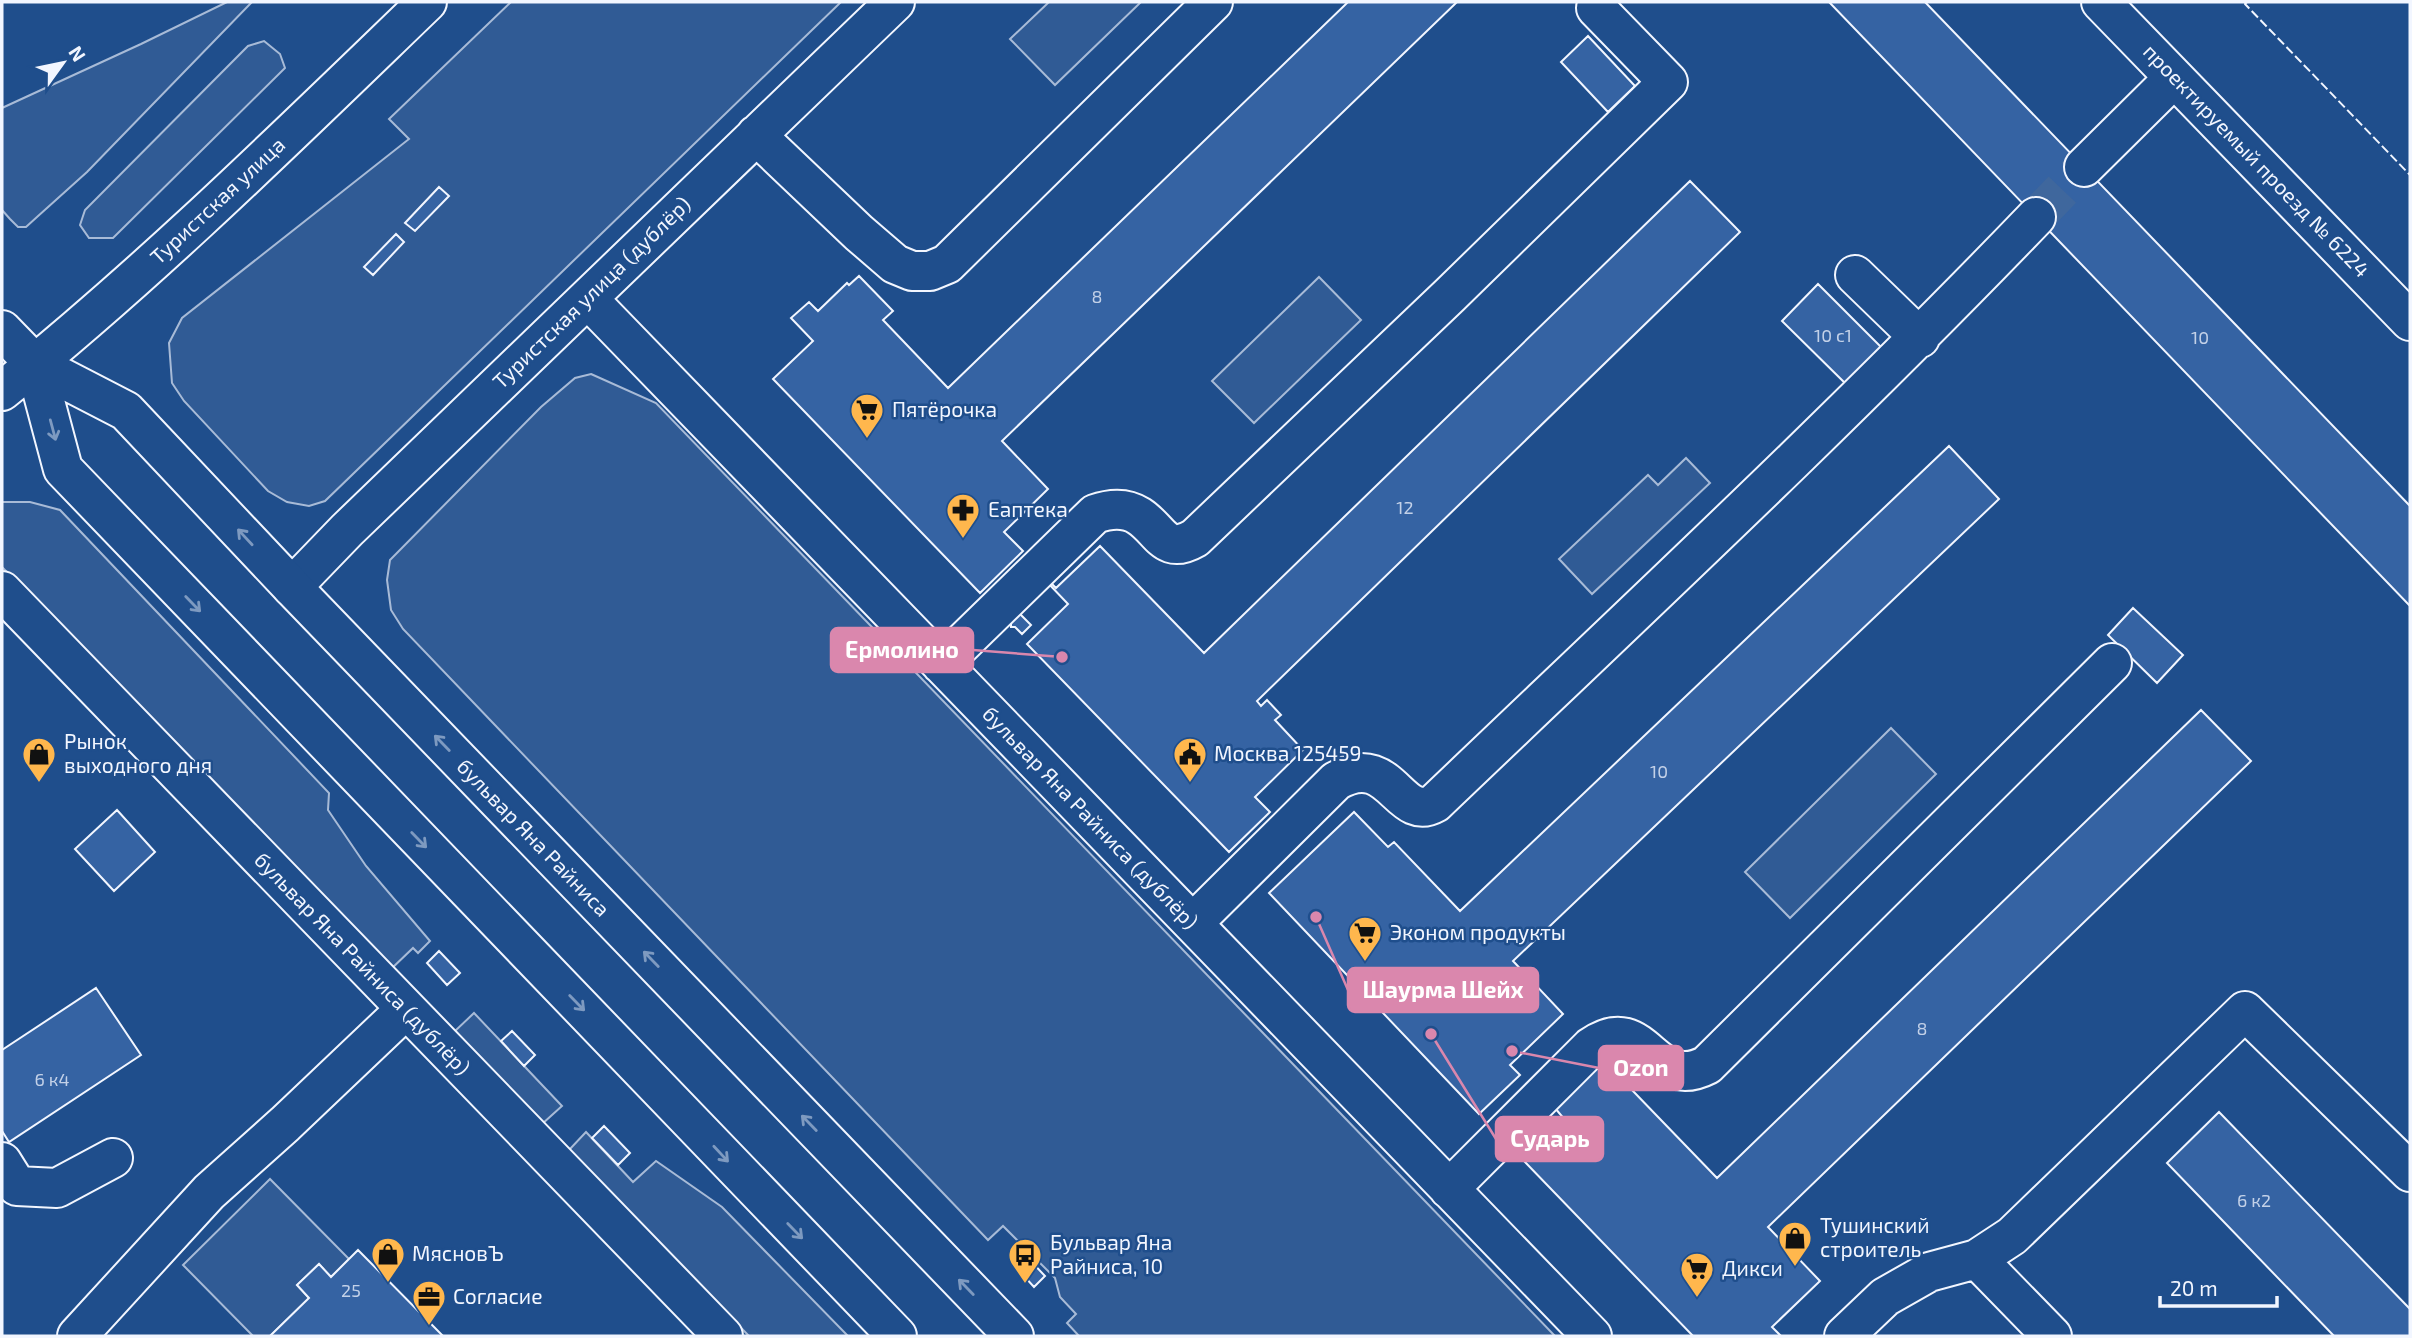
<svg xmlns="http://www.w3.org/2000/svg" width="2412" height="1338" font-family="'Exo 2',sans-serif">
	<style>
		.built { fill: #305b95; stroke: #a8bbd7; stroke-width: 2 }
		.building { fill: #3563a3; stroke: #f2f6ff; stroke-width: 2 }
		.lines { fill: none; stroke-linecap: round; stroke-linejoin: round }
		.minor-tunnel { stroke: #3f679d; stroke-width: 38; stroke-dasharray: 38 19; stroke-linecap: butt }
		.minor-casing { stroke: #f2f6ff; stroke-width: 42 }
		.major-casing { stroke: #f2f6ff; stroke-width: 42 }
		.minor { stroke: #1f4e8c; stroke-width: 38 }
		.major { stroke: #1f4e8c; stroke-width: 38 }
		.fence { stroke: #f2f6ff; stroke-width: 2; stroke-dasharray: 9 3.5; stroke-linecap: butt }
		.oneway { stroke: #7e9ac0 }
		.labels { text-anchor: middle; stroke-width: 5; stroke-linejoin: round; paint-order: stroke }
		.number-label { font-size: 18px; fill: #c3d1e8 }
		.street-label { font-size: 21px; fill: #f2f6ff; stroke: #1f4e8c }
		.poi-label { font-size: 21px; fill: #f2f6ff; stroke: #1f4e8c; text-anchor: start }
		.leader { fill: none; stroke: #da87ad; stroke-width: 2.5 }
		.callout-dot { fill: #da87ad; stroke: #1f4e8c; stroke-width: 2.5 }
		.callout { fill: #da87ad; stroke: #da87ad; stroke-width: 2.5 }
		.callout-label { font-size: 23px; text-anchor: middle; font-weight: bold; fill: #fff }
	</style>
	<rect width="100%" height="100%" fill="#1f4e8c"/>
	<path class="built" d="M227,2H252L87,172L37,217L26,227H18L10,219L2,210V108L141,44Z
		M511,2H841L325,501L309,506L287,502L268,491L184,401L172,383L169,343L182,318L409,139L389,119Z
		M1049,2H1141L1055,85L1010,39Z
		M264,41L280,54L285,68L113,238H89L80,225L85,210L248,46Z
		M1319,277L1361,320L1254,423L1212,381Z
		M591,374L656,403L1555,1336H1079L1067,1323L1076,1314L1060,1297L1055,1278L1003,1226L988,1240L403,629L391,610L387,580L390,560L541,407L575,378Z
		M1686,458L1710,483L1592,594L1559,559L1648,475L1658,485Z
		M2,502H30L60,510L329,793L328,810L366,866L430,941L418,953L413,948L389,971L2,567Z
		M1891,728L1936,774L1790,918L1745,872Z
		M474,1013L562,1106L542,1124L455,1031Z
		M586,1132L633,1182L656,1161L722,1207L848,1336H749L569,1150Z
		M270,1179L349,1259L331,1277L319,1264L297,1285L309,1298L270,1336H253L183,1265Z"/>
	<path class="building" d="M1348,2H1457L1002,441L1048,489L1004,532L1023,551L980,593L773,379L813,341L791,318L809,302L818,311L847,283L849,285L859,276L893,311L883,320L948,388Z
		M1829,2H1925L2207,295L2410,506V606Z
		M1588,36L1635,86L1608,112L1561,62Z
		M1690,181L1740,232L1257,701L1261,706L1267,700L1281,715L1275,720L1303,750L1255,797L1270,812L1229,852L1027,644L1068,604L1047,582L1049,581L1056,588L1100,546L1204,653Z
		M439,187L449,196L415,231L405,223Z
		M396,234L404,242L373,275L364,267Z
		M1818,284L1885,351L1849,387L1782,321Z
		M1949,446L1999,499L1513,961L1563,1014L1510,1065L1520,1075L1479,1114L1269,893L1354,812L1388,847L1394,842L1460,911Z
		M1014,608L1031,625L1022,634L1015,627H1011V623L1005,617Z
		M2133,608L2183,655L2157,683L2108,635Z
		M2201,710L2251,761L1768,1227L1820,1281L1772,1327L1781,1336H1693L1523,1160L1565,1120L1555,1108L1604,1061L1717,1178Z
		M117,810L155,852L114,891L75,849Z
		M439,951L460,973L447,985L427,963Z
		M96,988L141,1055L9,1142L2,1131V1050Z
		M512,1031L535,1055L524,1066L501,1041Z
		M2219,1112L2410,1309V1336H2334L2167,1163Z
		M604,1126L630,1153L618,1165L592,1138Z
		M358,1250L443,1336H270L309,1298L297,1285L319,1264L331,1277Z
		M1025,1255L1045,1276L1034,1287L1014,1265Z"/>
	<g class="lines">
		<path class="minor-tunnel" d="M2036,217L2084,167"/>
		<defs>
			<path id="minor" d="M2101,2L2410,321
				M756,135L859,233L895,264L912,271H930L947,264L1213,2
				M2084,167L2174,78
				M1855,275L1920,338
				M588,299L1592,1336
				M292,587L347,530L895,2
				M2,591L723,1336
				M941,664L1095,514C1109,509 1125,507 1139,516C1161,530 1164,556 1195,538L1450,295L1668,82L1596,8
				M1193,923L1336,781C1392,749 1398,824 1435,803C1637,610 1842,419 2036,217
				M2,1162L17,1186L57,1188L113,1158
				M1449,1189L1591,1047C1646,1008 1651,1094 1707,1065L2112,663
				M1977,1259L2052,1336
				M77,1336L209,1192L285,1124L405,1010
				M1844,1336L1885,1297L1929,1272L1977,1259L2012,1236L2245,1011L2410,1172"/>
			<path id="major" d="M2,330L35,364L126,411L292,587L1014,1336
				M35,364L63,469L897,1336
				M2,391C152,270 289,135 427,2"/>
		</defs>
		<use href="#minor" class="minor-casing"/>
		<use href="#major" class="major-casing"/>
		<use href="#minor" class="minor"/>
		<use href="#major" class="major"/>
		<path class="fence" d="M2247,2L2245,4L2410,175"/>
	</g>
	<defs><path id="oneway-shaft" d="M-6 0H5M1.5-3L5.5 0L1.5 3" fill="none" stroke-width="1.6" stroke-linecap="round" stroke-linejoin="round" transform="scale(1.75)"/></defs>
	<g class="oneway">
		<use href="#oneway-shaft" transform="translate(53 430) rotate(75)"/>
		<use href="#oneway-shaft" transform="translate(245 537) rotate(-133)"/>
		<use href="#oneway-shaft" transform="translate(193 604) rotate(46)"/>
		<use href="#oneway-shaft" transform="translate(442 743) rotate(-134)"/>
		<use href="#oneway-shaft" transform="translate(419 840) rotate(46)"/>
		<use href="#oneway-shaft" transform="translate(651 959) rotate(-134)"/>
		<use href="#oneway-shaft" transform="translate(577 1003) rotate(46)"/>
		<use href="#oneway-shaft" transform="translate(809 1123) rotate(-134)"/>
		<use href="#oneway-shaft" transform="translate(721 1154) rotate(47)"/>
		<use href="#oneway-shaft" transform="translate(795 1231) rotate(46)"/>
		<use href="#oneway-shaft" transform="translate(966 1287) rotate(-134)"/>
	</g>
	<defs>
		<symbol id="supermarket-pin" viewBox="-11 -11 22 30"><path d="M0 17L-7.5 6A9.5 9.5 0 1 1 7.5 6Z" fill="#ffb74d" stroke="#1f4e8c"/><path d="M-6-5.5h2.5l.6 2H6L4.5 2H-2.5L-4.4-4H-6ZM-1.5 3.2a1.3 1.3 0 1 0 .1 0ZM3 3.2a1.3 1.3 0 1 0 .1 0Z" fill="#111"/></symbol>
		<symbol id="pharmacy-pin" viewBox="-11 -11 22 30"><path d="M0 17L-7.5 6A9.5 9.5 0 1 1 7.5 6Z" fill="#ffb74d" stroke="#1f4e8c"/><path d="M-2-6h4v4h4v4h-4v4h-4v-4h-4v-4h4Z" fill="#111"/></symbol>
		<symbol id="shop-pin" viewBox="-11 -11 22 30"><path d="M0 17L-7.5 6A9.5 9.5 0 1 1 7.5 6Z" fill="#ffb74d" stroke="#1f4e8c"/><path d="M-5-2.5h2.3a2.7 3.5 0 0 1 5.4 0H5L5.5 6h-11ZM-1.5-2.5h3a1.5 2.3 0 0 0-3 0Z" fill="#111"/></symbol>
		<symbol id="civic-pin" viewBox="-11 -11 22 30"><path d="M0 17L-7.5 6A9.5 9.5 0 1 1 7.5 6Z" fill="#ffb74d" stroke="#1f4e8c"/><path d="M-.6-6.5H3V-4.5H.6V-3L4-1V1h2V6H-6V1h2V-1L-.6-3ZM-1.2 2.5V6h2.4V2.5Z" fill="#111"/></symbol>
		<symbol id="bus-pin" viewBox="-11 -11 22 30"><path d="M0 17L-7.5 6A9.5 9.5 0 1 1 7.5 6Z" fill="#ffb74d" stroke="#1f4e8c"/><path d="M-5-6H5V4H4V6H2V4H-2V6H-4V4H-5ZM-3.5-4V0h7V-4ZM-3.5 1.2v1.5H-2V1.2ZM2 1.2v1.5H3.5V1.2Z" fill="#111"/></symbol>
		<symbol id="office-pin" viewBox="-11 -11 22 30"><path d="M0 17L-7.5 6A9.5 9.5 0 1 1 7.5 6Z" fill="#ffb74d" stroke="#1f4e8c"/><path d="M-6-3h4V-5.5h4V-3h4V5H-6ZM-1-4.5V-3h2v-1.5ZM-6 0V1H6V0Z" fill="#111"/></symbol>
	</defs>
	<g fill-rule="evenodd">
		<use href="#supermarket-pin" x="848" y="391" width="38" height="52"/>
		<use href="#pharmacy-pin" x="944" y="491" width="38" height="52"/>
		<use href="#shop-pin" x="20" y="735" width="38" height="52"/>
		<use href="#civic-pin" x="1171" y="735" width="38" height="52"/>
		<use href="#supermarket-pin" x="1346" y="914" width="38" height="52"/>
		<use href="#shop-pin" x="1776" y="1219" width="38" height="52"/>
		<use href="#shop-pin" x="369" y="1235" width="38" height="52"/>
		<use href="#bus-pin" x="1006" y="1236" width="38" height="52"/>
		<use href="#supermarket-pin" x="1678" y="1250" width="38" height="52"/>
		<use href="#office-pin" x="410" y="1278" width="38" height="52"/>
	</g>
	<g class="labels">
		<g class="number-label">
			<text x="1097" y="303">8</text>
			<text x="1833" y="342">10 c1</text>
			<text x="2200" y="344">10</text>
			<text x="1405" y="514">12</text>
			<text x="1659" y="778">10</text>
			<text x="1922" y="1035">8</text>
			<text x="52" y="1086">6 к4</text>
			<text x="2254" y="1207">6 к2</text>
			<text x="351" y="1297">25</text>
		</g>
		<g class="street-label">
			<text transform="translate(2256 161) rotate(46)" y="7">проектируемый проезд № 6224</text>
			<text transform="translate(218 201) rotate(-43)" y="7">Туристская улица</text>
			<text transform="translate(592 293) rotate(-44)" y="7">Туристская улица (дублёр)</text>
			<text transform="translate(1090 818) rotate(46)" y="7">бульвар Яна Райниса (дублёр)</text>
			<text transform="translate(533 838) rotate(46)" y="7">бульвар Яна Райниса</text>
			<text transform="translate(362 964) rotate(46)" y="7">бульвар Яна Райниса (дублёр)</text>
		</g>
		<g class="poi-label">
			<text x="892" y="417">Пятёрочка</text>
			<text x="988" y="517">Еаптека</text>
			<text x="64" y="749">Рынок<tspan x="64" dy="24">выходного дня</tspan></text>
			<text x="1214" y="761">Москва 125459</text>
			<text x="1390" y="940">Эконом продукты</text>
			<text x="1820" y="1233">Тушинский<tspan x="1820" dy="24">строитель</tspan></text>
			<text x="1050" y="1250">Бульвар Яна<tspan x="1050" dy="24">Райниса, 10</tspan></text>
			<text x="412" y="1261">МясновЪ</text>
			<text x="1722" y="1276">Дикси</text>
			<text x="453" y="1304">Согласие</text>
		</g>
	</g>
	<path class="leader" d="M1062 657L973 650M1316 917L1348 990M1512 1051L1599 1068M1431 1034L1496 1139"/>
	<g class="callout-dot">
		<circle cx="1062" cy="657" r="7"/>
		<circle cx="1316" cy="917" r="7"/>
		<circle cx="1512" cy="1051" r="7"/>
		<circle cx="1431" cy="1034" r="7"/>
	</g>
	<g class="callout">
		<rect x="831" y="628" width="142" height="44" rx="7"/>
		<rect x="1348" y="968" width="190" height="44" rx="7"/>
		<rect x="1599" y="1046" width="84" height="44" rx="7"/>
		<rect x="1496" y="1117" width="107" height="44" rx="7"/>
	</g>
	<g class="callout-label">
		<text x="902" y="658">Ермолино</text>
		<text x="1443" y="998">Шаурма Шейх</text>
		<text x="1641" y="1076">Ozon</text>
		<text x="1550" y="1147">Сударь</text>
	</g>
	<rect width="2412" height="1338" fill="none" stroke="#f2f6ff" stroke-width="7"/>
	<g transform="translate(63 63) rotate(57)" stroke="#1f4e8c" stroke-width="5" paint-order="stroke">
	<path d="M0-5L12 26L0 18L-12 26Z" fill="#f2f6ff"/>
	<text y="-10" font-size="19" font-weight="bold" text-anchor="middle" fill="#f2f6ff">N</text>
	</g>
	<path d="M2160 1296v10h117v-10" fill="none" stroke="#f2f6ff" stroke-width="3.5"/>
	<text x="2170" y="1296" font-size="21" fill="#f2f6ff" stroke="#1f4e8c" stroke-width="5" paint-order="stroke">20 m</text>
</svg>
